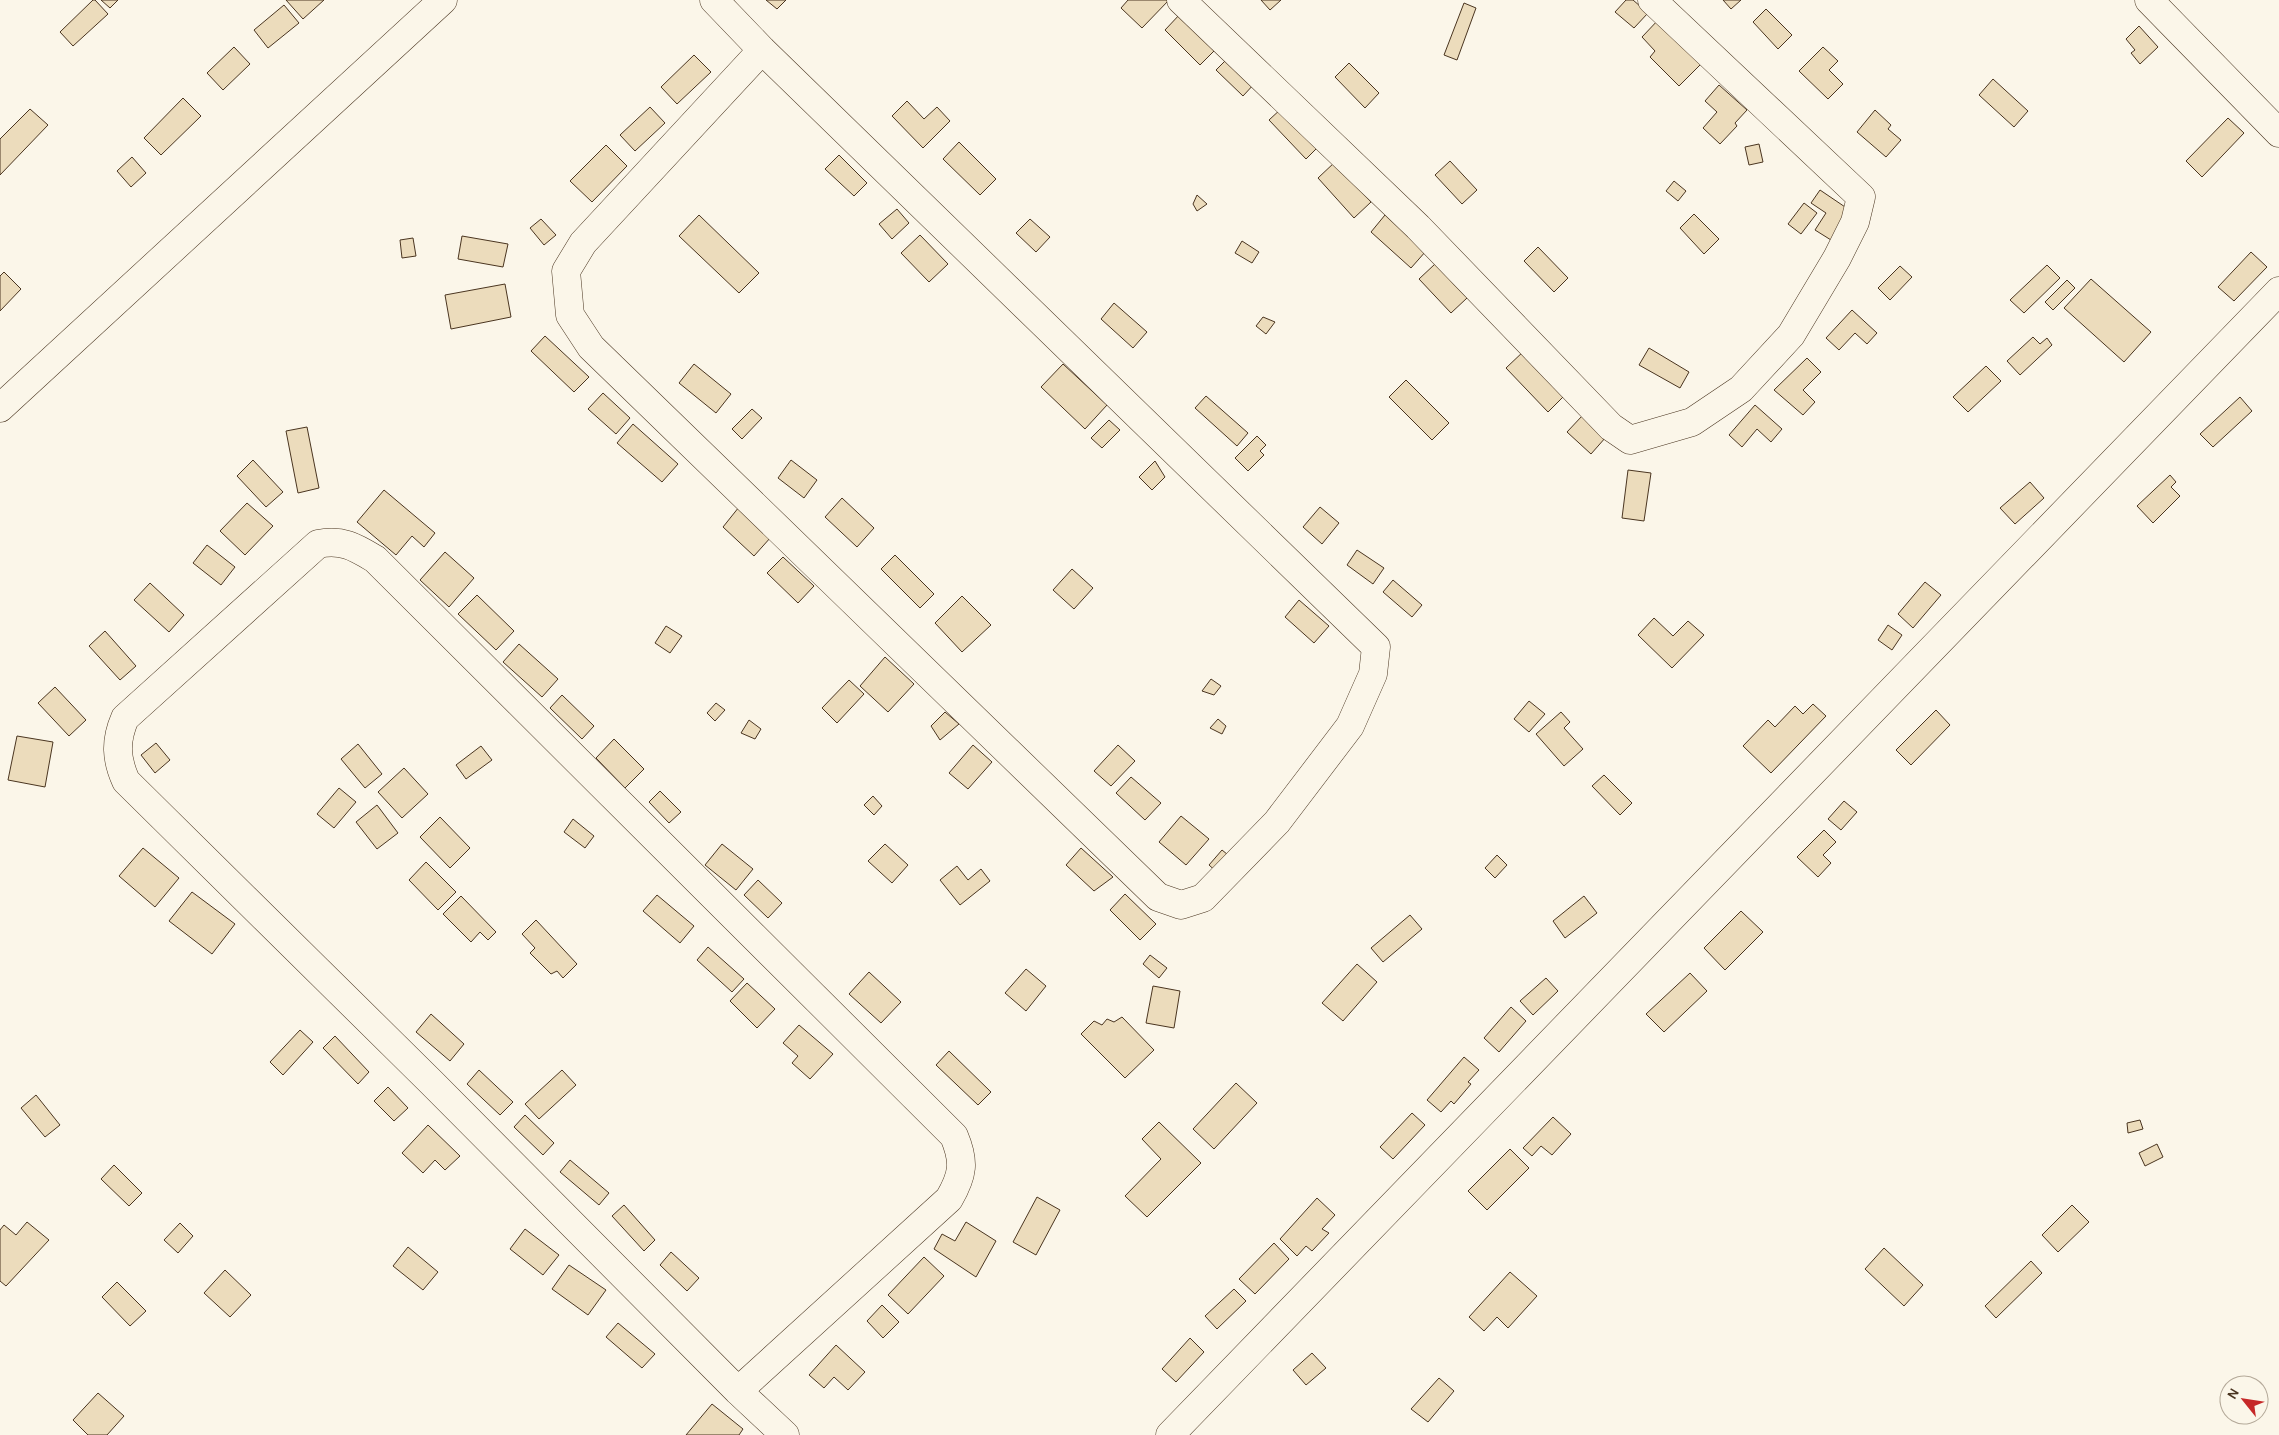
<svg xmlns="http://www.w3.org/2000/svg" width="2279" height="1435" font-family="Karla,sans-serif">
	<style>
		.building { fill: #ecdcbc; stroke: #4a3520 }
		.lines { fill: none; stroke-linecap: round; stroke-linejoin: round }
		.minor-casing { stroke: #4a3520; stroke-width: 29 }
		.minor { stroke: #fbf6e9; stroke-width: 28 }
	</style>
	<rect width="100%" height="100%" fill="#fbf6e9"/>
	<path class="building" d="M93,0H95L108,14L73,46L60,32Z
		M101,0H118L110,8Z
		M286,0H324L303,19Z
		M766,0H786L777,9Z
		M1128,0H1169L1142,28L1121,8Z
		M1261,0H1281L1270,10Z
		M1626,0H1633L1648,13L1634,28L1615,12Z
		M1723,0H1741L1731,9Z
		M1464,3L1476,8L1457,60L1444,55Z
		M284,5L299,23L268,48L254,30Z
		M1766,9L1792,35L1778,49L1753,22Z
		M1181,13L1217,48L1200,65L1165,30Z
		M1660,18L1704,61L1679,86L1650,57L1655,51L1642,37Z
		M2139,26L2158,47L2140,64L2131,53L2135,50L2126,39Z
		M234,47L250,64L223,90L207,73Z
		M1823,47L1838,61L1829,70L1843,84L1828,99L1799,71Z
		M694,55L711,72L677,104L661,87Z
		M1229,57L1255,83L1243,96L1216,70Z
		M1349,63L1379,93L1365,108L1335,77Z
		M1993,79L2028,111L2014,127L1979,95Z
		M1719,85L1747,110L1735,123L1737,126L1720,144L1703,128L1717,112L1705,101Z
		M183,98L201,116L161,155L144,138Z
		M907,101L924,119L937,107L950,121L923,148L892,116Z
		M650,107L665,123L635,151L620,135Z
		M1282,108L1318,147L1306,159L1269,120Z
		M30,109L48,125L0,175V139Z
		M1875,110L1891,125L1888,129L1901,140L1886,157L1857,132Z
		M2228,118L2244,133L2202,177L2186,161Z
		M959,142L996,179L980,195L943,159Z
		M1759,144L1763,162L1749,165L1745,147Z
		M606,145L627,166L592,202L570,181Z
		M839,155L867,183L854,196L825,169Z
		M132,157L146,173L131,187L117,171Z
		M1450,161L1477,190L1462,204L1435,175Z
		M1335,162L1371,202L1354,218L1318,178Z
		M1674,181L1686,191L1678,201L1666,191Z
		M1820,190L1851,211L1831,240L1815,230L1826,213L1811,203Z
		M1197,195L1207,204L1197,211L1193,204Z
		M1804,203L1817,213L1801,234L1788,224Z
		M897,209L909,223L892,239L879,224Z
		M1694,214L1719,239L1704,254L1680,228Z
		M699,215L759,273L739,293L679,236Z
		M1385,215L1426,251L1411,268L1371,232Z
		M541,219L556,235L544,245L530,228Z
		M1030,219L1050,237L1036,252L1016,233Z
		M920,235L948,264L929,282L901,253Z
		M462,236L508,244L503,267L458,259Z
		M413,238L416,256L402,258L400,240Z
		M1242,241L1259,252L1252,263L1235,253Z
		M1538,247L1568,278L1554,292L1524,261Z
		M2251,252L2267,267L2234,301L2218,287Z
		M1435,264L1467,298L1451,313L1419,279Z
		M2047,265L2060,278L2024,313L2010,300Z
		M1900,266L1912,277L1890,300L1878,288Z
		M4,272L21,289L0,311V276Z
		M2091,279L2151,332L2124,362L2064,308Z
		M2067,280L2075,288L2053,310L2045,302Z
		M505,284L511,317L451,329L445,295Z
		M1114,303L1147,332L1133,348L1101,319Z
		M1852,310L1877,333L1867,344L1855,333L1839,350L1826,338Z
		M1263,317L1275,322L1266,334L1256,326Z
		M545,336L589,377L574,392L531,351Z
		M2033,337L2040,344L2047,338L2052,345L2020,375L2007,361Z
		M1649,348L1689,372L1680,388L1639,365Z
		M1525,350L1567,393L1548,412L1506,368Z
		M1807,358L1821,372L1803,390L1815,402L1803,415L1774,390Z
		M694,364L731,394L716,413L679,383Z
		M1063,364L1107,405L1085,429L1041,387Z
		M1986,366L2001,381L1968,412L1953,397Z
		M1406,380L1449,423L1432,440L1389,397Z
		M603,393L630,418L616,434L588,409Z
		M1206,396L1248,433L1237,446L1195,408Z
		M2240,397L2252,411L2213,447L2200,434Z
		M1755,405L1782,429L1771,442L1757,429L1742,447L1729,435Z
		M752,409L762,418L742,439L732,429Z
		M1582,416L1606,437L1591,454L1567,432Z
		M1109,420L1120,430L1102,448L1091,438Z
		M633,424L678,464L662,482L617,443Z
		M307,427L319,488L298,493L286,431Z
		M1257,436L1266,445L1260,451L1264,455L1248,471L1235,458Z
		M253,460L283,492L266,507L237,476Z
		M791,460L817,480L804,498L778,478Z
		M1155,461L1165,477L1152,490L1139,477Z
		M1628,470L1651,473L1644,521L1622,518Z
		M2170,475L2176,482L2171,487L2180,496L2153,523L2137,506Z
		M2030,482L2044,498L2015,524L2000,508Z
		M384,490L435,533L424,547L412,536L396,555L357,522Z
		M842,498L874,528L857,547L825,517Z
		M247,503L273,526L245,555L220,531Z
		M739,507L771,537L754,556L723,527Z
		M1320,507L1339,523L1322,544L1303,527Z
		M207,545L235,567L221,585L193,563Z
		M1357,550L1384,568L1373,584L1347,565Z
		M445,552L474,578L449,607L420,580Z
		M895,555L934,594L920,608L881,569Z
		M783,557L814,586L798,603L767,573Z
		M1072,569L1093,588L1074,609L1053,590Z
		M1393,580L1422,605L1412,617L1383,592Z
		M1925,582L1941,595L1913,628L1898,614Z
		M150,583L184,615L169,632L134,600Z
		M477,595L514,631L496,650L458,614Z
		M962,596L991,625L962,652L935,623Z
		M1299,600L1329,626L1314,643L1285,617Z
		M1654,618L1673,636L1688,621L1704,635L1672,668L1638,635Z
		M1888,625L1902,635L1892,650L1878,640Z
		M666,626L682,636L670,653L655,643Z
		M105,631L136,666L120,680L89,646Z
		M519,644L558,679L542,697L503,662Z
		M885,657L914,684L888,712L860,686Z
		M1211,679L1221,686L1214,695L1202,691Z
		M849,680L864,694L837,723L822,708Z
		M55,687L86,720L69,736L38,703Z
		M562,695L594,726L582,739L550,708Z
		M1529,701L1545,714L1529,732L1514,719Z
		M716,703L725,710L715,721L707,713Z
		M1813,704L1826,716L1771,773L1743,746L1768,720L1775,727L1795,706L1803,714Z
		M1936,710L1950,725L1911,765L1896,750Z
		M945,712L959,724L940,740L931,726Z
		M1561,712L1570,722L1564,728L1583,749L1564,766L1536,734Z
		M1218,719L1226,726L1222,734L1210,728Z
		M749,720L761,729L755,739L741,733Z
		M17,736L53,742L45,787L8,780Z
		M614,739L644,769L625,788L596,758Z
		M156,743L170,760L155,773L141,755Z
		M358,744L382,774L365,788L341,759Z
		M973,745L992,762L968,789L949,773Z
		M1118,745L1135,761L1111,786L1094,771Z
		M481,746L492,760L466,779L456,765Z
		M404,768L428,794L402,818L378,792Z
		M1604,775L1632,803L1620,815L1592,786Z
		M1131,777L1161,803L1145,820L1116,793Z
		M339,788L356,802L334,828L317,814Z
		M660,791L681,812L669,823L649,802Z
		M873,796L882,806L874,815L864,805Z
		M1844,801L1857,812L1841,830L1828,819Z
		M377,805L398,833L377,849L356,822Z
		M1181,816L1209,839L1186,865L1159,842Z
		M440,817L470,848L450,868L420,837Z
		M573,819L594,836L585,848L564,832Z
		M1824,830L1836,842L1823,855L1831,863L1818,877L1797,857Z
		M722,844L753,869L736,890L705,865Z
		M885,844L908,865L892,883L868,861Z
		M143,848L179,878L155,907L119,876Z
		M1081,848L1113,877L1094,891L1066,865Z
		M1222,850L1233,859L1219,874L1209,865Z
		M1497,855L1507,865L1495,878L1485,868Z
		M426,862L456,892L438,910L409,880Z
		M957,866L968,880L981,869L990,881L960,905L940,880Z
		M758,880L782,903L768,918L744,895Z
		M192,892L235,924L212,954L169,921Z
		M1125,894L1156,924L1140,940L1110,910Z
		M657,895L694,926L680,943L643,911Z
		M461,896L496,932L488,940L480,932L471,942L443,914Z
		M1584,896L1597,913L1565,938L1553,921Z
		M1741,911L1763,932L1725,970L1704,948Z
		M1410,915L1422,929L1383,962L1371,948Z
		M536,920L577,964L563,978L557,971L551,974L530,953L535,948L522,934Z
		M708,947L744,979L732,992L697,960Z
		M1150,955L1167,968L1159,978L1143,964Z
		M1357,964L1377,982L1343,1021L1322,1003Z
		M1026,969L1046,986L1026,1011L1005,993Z
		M869,972L901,1002L881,1023L849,994Z
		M1690,973L1707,991L1664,1032L1646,1014Z
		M1546,978L1558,991L1533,1015L1520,1001Z
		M747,983L775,1009L757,1028L730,1001Z
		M1153,986L1180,991L1174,1028L1146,1023Z
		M1511,1007L1526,1021L1499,1052L1484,1038Z
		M431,1014L464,1044L450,1061L416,1032Z
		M1122,1017L1154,1050L1125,1078L1081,1034L1094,1021L1102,1025L1107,1019L1114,1022Z
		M799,1025L833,1054L810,1079L792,1063L798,1056L783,1043Z
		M300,1030L313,1042L283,1075L270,1062Z
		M335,1036L369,1072L358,1084L323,1048Z
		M949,1051L991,1092L978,1105L936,1065Z
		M1464,1057L1479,1070L1468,1082L1471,1084L1454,1104L1451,1101L1441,1112L1427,1100Z
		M479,1070L513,1102L500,1115L467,1084Z
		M562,1070L576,1085L539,1119L525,1104Z
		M1236,1083L1257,1103L1214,1149L1193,1129Z
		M388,1087L408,1108L394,1121L374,1101Z
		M36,1095L60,1125L45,1137L21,1108Z
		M1412,1113L1425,1125L1393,1159L1380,1147Z
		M525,1115L554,1143L543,1155L514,1127Z
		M1553,1117L1571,1134L1552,1155L1541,1146L1532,1156L1523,1148Z
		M2140,1120L2143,1129L2128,1133L2127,1123Z
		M1159,1122L1201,1163L1147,1217L1125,1196L1161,1159L1142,1139Z
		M428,1125L460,1156L445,1170L435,1160L423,1173L402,1153Z
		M2157,1144L2163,1157L2145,1166L2139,1153Z
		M1510,1149L1529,1168L1487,1210L1468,1191Z
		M570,1160L609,1193L599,1205L560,1172Z
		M114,1165L142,1193L129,1206L101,1179Z
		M1037,1197L1060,1210L1036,1255L1013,1242Z
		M1317,1198L1335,1215L1322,1229L1329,1233L1312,1251L1306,1246L1297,1256L1280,1239Z
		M624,1205L655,1240L644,1251L612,1216Z
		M2072,1205L2089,1222L2058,1252L2042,1235Z
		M27,1222L49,1240L6,1286L0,1281V1230L4,1225L16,1235Z
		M966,1222L996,1241L976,1277L934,1249L942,1234L955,1241Z
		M180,1223L193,1236L178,1253L164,1240Z
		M525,1229L559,1255L543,1275L510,1249Z
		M1274,1243L1289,1259L1255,1294L1239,1279Z
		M408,1247L438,1272L423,1290L393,1266Z
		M1884,1248L1923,1285L1904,1306L1865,1269Z
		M671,1252L699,1278L687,1291L660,1265Z
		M924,1257L944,1276L908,1314L888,1295Z
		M2031,1261L2042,1273L1996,1318L1985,1306Z
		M569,1265L606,1290L588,1315L552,1289Z
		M225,1270L251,1295L230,1317L204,1293Z
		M1510,1272L1537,1296L1508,1328L1497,1317L1484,1331L1469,1317Z
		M117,1282L146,1311L130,1326L102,1297Z
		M1234,1289L1246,1301L1217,1329L1205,1316Z
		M882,1305L899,1322L883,1338L867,1321Z
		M618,1323L655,1354L642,1368L606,1337Z
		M1190,1338L1204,1352L1176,1382L1162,1369Z
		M836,1345L865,1372L848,1390L834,1377L824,1388L809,1375Z
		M1312,1353L1326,1368L1306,1385L1293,1370Z
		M1439,1378L1454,1391L1428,1422L1411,1409Z
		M98,1393L124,1416L107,1435H88L73,1420Z
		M712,1404L743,1429L739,1435H686Z"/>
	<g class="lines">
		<defs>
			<path id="minor" d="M714,0L762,50L1376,647L1373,674L1350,726L1277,822L1203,898L1181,905L1158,897L591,347L570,315L566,271L583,243L762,50
				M1181,0L1418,227L1611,427L1630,440L1692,422L1741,389L1791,335L1837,258L1855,222L1861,197L1652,0
				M2149,0L2279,133
				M0,408L443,0
				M738,1391L949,1199C963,1175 965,1162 954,1136L375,559C355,547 342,539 318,544L125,718C115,741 116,759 126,781L432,1083L738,1391L785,1435
				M1170,1435L2279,291"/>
		</defs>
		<use href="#minor" class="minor-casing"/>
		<use href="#minor" class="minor"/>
	</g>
	<g transform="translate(2244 1400) rotate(300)"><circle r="24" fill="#fbf6e9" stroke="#b4a999"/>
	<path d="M0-4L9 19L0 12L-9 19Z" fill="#c62828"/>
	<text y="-8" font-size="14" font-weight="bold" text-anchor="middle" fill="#4a3520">N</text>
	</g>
</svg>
